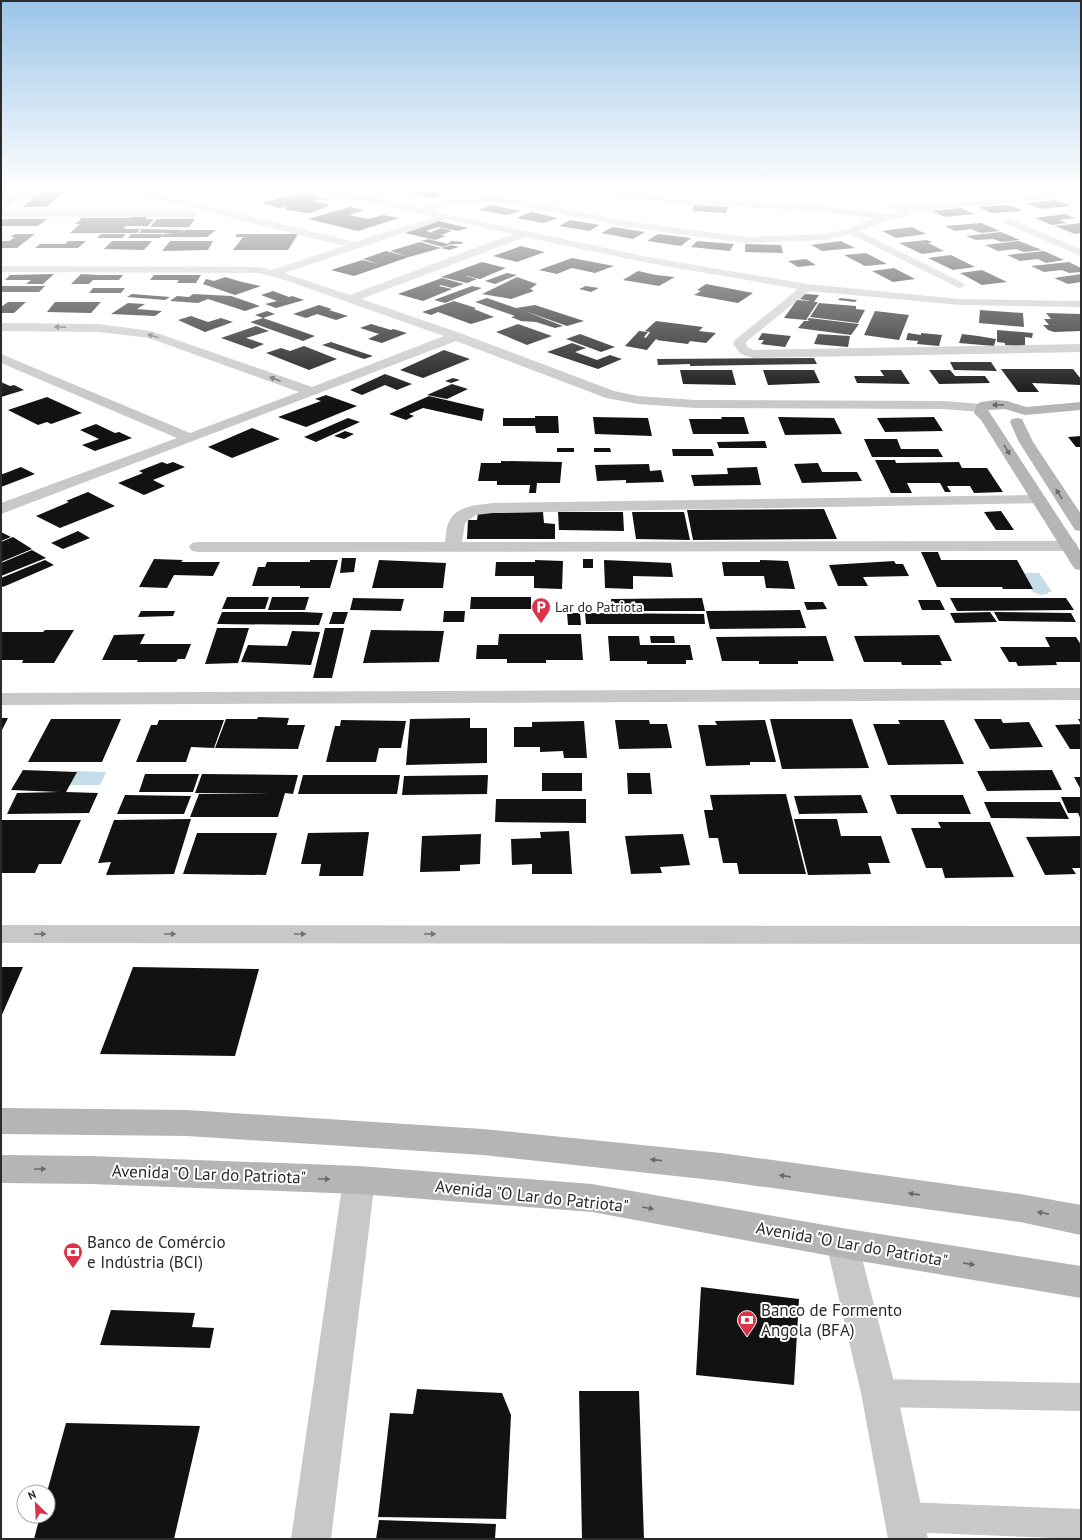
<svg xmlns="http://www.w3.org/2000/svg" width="1082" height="1540" font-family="'PT Sans',sans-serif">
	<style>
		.water { fill: #c5dde8 }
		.building { fill: #121212 }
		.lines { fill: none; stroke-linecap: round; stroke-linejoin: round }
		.lane { fill: #c8c8c8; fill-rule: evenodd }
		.street { fill: #c8c8c8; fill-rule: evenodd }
		.secondary { fill: #b5b5b5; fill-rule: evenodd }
		.oneway { fill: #727272 }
		.oneway2 { fill: #696969 }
		.labels { text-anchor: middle; stroke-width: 4; stroke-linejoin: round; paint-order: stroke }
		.poi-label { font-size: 14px; fill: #2b2b2b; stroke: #fff; text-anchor: start }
		.near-street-label { font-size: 17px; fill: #2b2b2b; stroke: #fff }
		.near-poi-label { font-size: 17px; fill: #2b2b2b; stroke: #fff; text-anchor: start }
	</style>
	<rect width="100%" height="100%" fill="#fff"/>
	<path class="water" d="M1021,573H1039L1052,592H1048V594L1041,595L1033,592Z
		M75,771L106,772L100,785H68Z"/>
	<path class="building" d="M46,188H69L46,207H22L33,199H29L33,196H37Z
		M439,188H460L456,189L461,190L454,192L429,189Z
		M423,189L446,193L432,198L411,194Z
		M301,192L332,200L319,199L312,201L330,205L311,213L285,210L286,207L280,208L262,203Z
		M1055,200L1071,206L1041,209L1026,203Z
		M491,205L520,211L507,215L479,210Z
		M694,205L728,207L726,213L692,211Z
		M1009,205L1023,211L991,213L979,207Z
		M350,207L364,210L349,215L368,219L383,215L399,218L358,231L308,219Z
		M961,208L974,214L945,217L932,211Z
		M532,212L558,218L544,223L516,218Z
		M1065,214L1075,218L1059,220L1067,223L1052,225L1035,218Z
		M132,216H148L145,219H154L148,226H126L123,229H140L137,233H70L80,224H75L82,218H129Z
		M1,219H47L38,226H1Z
		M157,219H195L189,227H150Z
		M570,220L600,225L589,231L559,226Z
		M439,221L468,228L458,231L438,227L426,231L434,233L431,232L441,228L452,231L441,235L446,236L435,240L405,233Z
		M981,223L1000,231L981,233L971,229L955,231L945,226Z
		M1081,223V233L1075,234L1055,226Z
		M613,227L645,232L633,239L601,233Z
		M912,227L926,234L896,238L882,231Z
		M142,229L184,230L180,234L185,230H216L207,237H161L164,234L172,233H139Z
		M1001,232L1020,240L1002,242L993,239L976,240L966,236Z
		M15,234H35L17,248H1V241H9L15,237H10Z
		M101,234H126L122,238H97Z
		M131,234H163L160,238H128Z
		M237,234H298L288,250H233L243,237H235Z
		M658,234L691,238L681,246L647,241Z
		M428,239L448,244L451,241L463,242L461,244H451L443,247L421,241Z
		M926,240L933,242L928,243L944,251L922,254L899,243Z
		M68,241H86L78,248H35L40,244H65Z
		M112,241H152L144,250L104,249Z
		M170,241H213L208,250L162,251Z
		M697,241L734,244L730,251L691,247Z
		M841,241L855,248L822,251L811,245Z
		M1019,241L1042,250L1024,252L1016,249L998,251L985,245Z
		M420,242L441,248L409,257L390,251Z
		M745,244L781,245L783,253L745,252Z
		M452,245L459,247L449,250L441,248Z
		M521,246L545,252L517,262L493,256Z
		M386,251L409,257L354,276L331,270L362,260L379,264L363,259Z
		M1044,251L1064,260L1046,263L1038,259L1020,261L1007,255Z
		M866,253L887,264L865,266L844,255Z
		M951,255L975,267L953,270L928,258Z
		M572,258L614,266L595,273L572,268L557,274L539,270Z
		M806,259L816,265L798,267L788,261Z
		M482,262L506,268L480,279L467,276H465L477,279L467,283L441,277Z
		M1069,262L1081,268V272L1069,273L1062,270L1044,272L1031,266Z
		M894,268L915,279L893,282L872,271Z
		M982,270L1007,282L982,285L960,273Z
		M638,271L656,275L675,277L659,286L623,280Z
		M507,273L517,275L495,284L485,281Z
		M54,274L43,284H26L31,280H5L10,275Z
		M81,274L98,275H123L119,280H93L89,284H71Z
		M1081,274V282L1068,284L1054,278Z
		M154,275H201L196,283H177L179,280H150Z
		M225,277L242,282L261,286L235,295L203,284L206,279L214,281Z
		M517,277L537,284L530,289L534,291L511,299L482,294Z
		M442,278L464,284L452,288L441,285L439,286L452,289L423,301L398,294Z
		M706,284L753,293L738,303L694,295L701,291L697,290Z
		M1,286H45L39,292H1Z
		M472,286L482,288L445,303L434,300Z
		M586,286L592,287L599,288L591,292L579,289Z
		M93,288H125L121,293H89Z
		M273,291L289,297L292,296L304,300L276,308L265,304L277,301L261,295Z
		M132,294L170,297L165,300L127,297Z
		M193,294L231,296L260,306L245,311L208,299L198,303L170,301L177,296L189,297Z
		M805,294L819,295L814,302H818L806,320L784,318L797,300L811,301L800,299Z
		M487,298L527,312L563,326L555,328L536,322L521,321L511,317L515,316L475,302Z
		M840,298L857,300L855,302L838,300Z
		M454,301L476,308L474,309L494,317L471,324L438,312L431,315L422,312Z
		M8,302H26L14,313H1V307Z
		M55,302H101L91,313L47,312Z
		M128,303L145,304L137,309L162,311L155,316L111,314Z
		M819,303L856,306V309L865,310L858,323L810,317Z
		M319,305L332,309L329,310L348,316L336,320L317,314L306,318L293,314Z
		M535,305L584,321L567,326L516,308Z
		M980,310L1023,313L1024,327L979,323Z
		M267,311L275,314L263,318L255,315Z
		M875,311L909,315L899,340L864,335Z
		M1046,313L1081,314V331L1054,332L1048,330L1043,325H1049L1044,319H1051Z
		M191,316L208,322L221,318L233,322L205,332L178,320Z
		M263,318L315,336L303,341L250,322Z
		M809,318L859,324L851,335L798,328L804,321H810L807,320Z
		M656,321L703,327L699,331L716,333L706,343L690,341L688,344L656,340L658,339H656L647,350L625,346L639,331L648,332L644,337L646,338L650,332L645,331Z
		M371,324L391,330L393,329L407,333L382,343L368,339L379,334L360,328Z
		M518,324L552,336L527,345L496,332Z
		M256,326L269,331L246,338L264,344L252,349L221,338Z
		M997,330L1033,333L1032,338L1025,337V347L1005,345V343L997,342Z
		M762,333L791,336L785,347L761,344L764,340H758Z
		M908,333L921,335V333L942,335L939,346L917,344L918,341L906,340Z
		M580,334L615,347L601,352L566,339Z
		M818,334L850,336L848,347L814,344Z
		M962,334L978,336L996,339L994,346L959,343Z
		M331,342L373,356L364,359L322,345Z
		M572,343L586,348L575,352L597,360L610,355L622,359L598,369L547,352Z
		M304,346L337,359L309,370L266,353L281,348L290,351Z
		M444,350L470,359L423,378L400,370Z
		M814,358L817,364L690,366V364L658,365L657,359Z
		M950,362H991L997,371L954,370Z
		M1001,369H1073L1081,379V385L1032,383L1039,392H1018Z
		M680,370H732L736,385L683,384Z
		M763,370H814L820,383L768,385Z
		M880,370H901L910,384L857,383L854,376H884Z
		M929,370H950L955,376H985L990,383L939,384Z
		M385,374L412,384L397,390L385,385L362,395L350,390Z
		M453,378L460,380L451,383L445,381Z
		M1,382L10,386L14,385L24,390L1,397Z
		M452,384L468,389L447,399L427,395Z
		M326,395L357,406L306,427L278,417L321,401L315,399Z
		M429,396L484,409L482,421L423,408L409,414L414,416L406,420L389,414Z
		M47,397L82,413L51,424L47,422L38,425L8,410Z
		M535,416H558L559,433H536L535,426H503V418H535Z
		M593,417L648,418L652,436L595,434Z
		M721,417H744L749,434H693L689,419H722Z
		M778,417L834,418L842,434L785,435Z
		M934,417L943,431L885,432L877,418Z
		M348,418L360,422L316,442L304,437Z
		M96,424L115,433L119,432L132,438L95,451L82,445L99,439L80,430Z
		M252,428L280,439L232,458L208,447Z
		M345,431L354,434L344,439L334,436Z
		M1081,436V447H1076L1068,437Z
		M864,439H897L901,449H938L943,457H872Z
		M765,441L767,448H719L717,442Z
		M557,448H574V452H557Z
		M594,448H610L611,452H594Z
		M672,449H712L714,456H673Z
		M875,460H895L896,463L959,462L962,468H987L1003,492L974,493L970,486H947L951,492H945L940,483H907L912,493H891Z
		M501,461L562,462L560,483H537L536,493H529L530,485H497V481H478L481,463H501Z
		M162,462L167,464L173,462L185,467L153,480L165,486L144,495L118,483L143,473L139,471Z
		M818,463L822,472H857L862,481L802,483L794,464Z
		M649,464L650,471L661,470L664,482L626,483V480L597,481L595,465Z
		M21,467L35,474L1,487V473L3,474Z
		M757,467L761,485L694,486L691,475L728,474L727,468Z
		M88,492L115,506L60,528L36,516L69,502L66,501Z
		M824,509L837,539L693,540L687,510Z
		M1001,511L1014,530H996L984,512Z
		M543,512L544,523L555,524V539H467L468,520H477L478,513Z
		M558,512H623L624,531L559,530Z
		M632,512H684L690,540L636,539Z
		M78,531L90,538L63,549L51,543Z
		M1,532L11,537L1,541Z
		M13,537L32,549L1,562V542Z
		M32,550L46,558L1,576V563Z
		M921,552H938L941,560H1017L1033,589H1003L1002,587H937Z
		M342,558H356L354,572L340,573Z
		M154,559L183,560L181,562H220L213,576L174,575L167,588L139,587Z
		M583,559H593V568H583Z
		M45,560L54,565L3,587L1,585V578Z
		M310,560H338L330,588H300V586H252L258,567H265L267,562H310Z
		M379,560L446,563L443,588H372Z
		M535,560L563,561L562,589L534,588V576H495L496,562H535Z
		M604,560L671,563L673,577L633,576V589L605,588Z
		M760,560L788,561L795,589L766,588L764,576H724L722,562H760Z
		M894,561L896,564H903L909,576L863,577L868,586H838L829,565Z
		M227,597H269L265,609H222Z
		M272,597H309L305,610H268Z
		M471,597H531V609H470Z
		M353,598L404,599L401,611L350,610Z
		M702,598L705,611H612L611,599Z
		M950,598H1066L1074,610L957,611Z
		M918,600H940L945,610H922Z
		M804,602H823L827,609L807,610Z
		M800,610L806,628L710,629L706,611Z
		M141,611H175L173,616L138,617Z
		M444,611H465L464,622H443Z
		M222,612H303L323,613L319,625L217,624Z
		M333,612H348L344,624H329Z
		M990,612L997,622L955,623L950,613Z
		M994,612L1071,613L1076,622L999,621Z
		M567,613H580L581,625H568Z
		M585,613L704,614L705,624H586Z
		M217,628H249L238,663L205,664Z
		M325,628H344L332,678H313Z
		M45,630H74L54,663H22L23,660H1V632H43Z
		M371,630L444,631L439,662L363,663Z
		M292,631L320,632L311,665L241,662L248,645L287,646Z
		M145,634L140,644H191L185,659H178L176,662H137L138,660H102L114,635Z
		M499,634H581L583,660H546V663H507V659H476L477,645H498Z
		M939,635L952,661H940L942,665H902L901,662H864L854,636Z
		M608,636H639L640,645H690L693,660H686V664H647V661H610Z
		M650,636H674L675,643H651Z
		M826,636L834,661H798V664H759V661H722L716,637Z
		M1045,637H1076L1081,645V662H1056L1057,665L1018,666L1016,662H1009L1000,647H1050Z
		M258,717L289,718L287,725H305L298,749L215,748L226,719H257Z
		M1,718H8L1,732Z
		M470,718V728H487V763L406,765L410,719Z
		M51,719H121L102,762H28Z
		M770,719H852L869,768L782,769Z
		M974,719H1001L1003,723L1029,722L1043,747L990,749Z
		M1078,719H1081V749H1070L1055,725L1081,724Z
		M159,720H224L214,748L191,747L186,762H136L151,725H157Z
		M341,720L406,721L401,748H379L376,762H326L335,726H340Z
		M615,720H649L650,724H667L672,748L619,749Z
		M765,720L776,762H750V765L706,766L698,725H717L715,721Z
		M898,720H944L964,764L888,765L873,724H900Z
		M584,721L587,758H564L563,751L540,752V747H514V727H532V722Z
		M23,770L77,772L66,792L98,793L89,813L7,814L17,793L59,792L11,790Z
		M1052,770L1062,790L987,791L977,771Z
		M542,773H582V791H542Z
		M627,773H650L652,794H628Z
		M145,774H199L193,792H139Z
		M202,774L298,775L293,794L285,793L278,817H190L199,794H270L195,793Z
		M303,775H400L397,794H298Z
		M488,775L487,794L402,795L404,776Z
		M1074,777H1081V790Z
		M786,794L806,874H739L737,863H723L718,838H709L704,810H713L710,795Z
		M125,795L191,796L184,814H117Z
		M861,795L868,813L799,814L794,796Z
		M890,795H963L971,814H897Z
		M1061,797H1081V820L1078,813H1068Z
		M496,799H586V823L495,822Z
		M984,802H1060L1069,819L991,818Z
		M191,819L174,874L106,875L111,862L98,863L114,820Z
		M794,819H837L841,836H881L890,863H868L871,874L808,875Z
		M1,820H81L61,864H39L35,873H1Z
		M938,822H990L1014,877L945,878L942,868H926L911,828H941Z
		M569,831L572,874H532V864L512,865L511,839L541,838L540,832Z
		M369,832L363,876H319L321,864H301L308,833Z
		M197,833H277L266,875L183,874Z
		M481,834L480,864L460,865V871L420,872L422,836Z
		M683,834L690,865L660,867L662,873L631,874L625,836Z
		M1081,836V868H1072L1076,874L1045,875L1026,837Z
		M1,967H23L1,1017Z
		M133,967L259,969L235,1056L100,1054Z
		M701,1287L799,1299L794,1385L696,1375Z
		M111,1310L195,1313L192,1327L214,1328L210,1348L100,1345Z
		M417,1389L502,1393L511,1415L506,1519L378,1517L390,1413L413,1414Z
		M579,1391H639L644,1539H582Z
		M66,1423L200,1426L174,1539H34L40,1516H48L47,1492Z
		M379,1520L496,1524L495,1539H376Z"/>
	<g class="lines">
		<path class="lane" d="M879,1379L1081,1383V1411L879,1407L869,1403L865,1393L869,1383Z
			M904,1502L1081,1509V1539L904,1532L893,1528L889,1517L893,1506Z"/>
		<path class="street" d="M22,188H33L1,211V204Z
			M119,188H135L355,242L433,217L313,191L309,188H325L363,196L391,188H405L404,190L375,198L420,208L441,201L469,197L502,196L626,221L745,237L826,234L848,229L873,218L809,210L675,204L575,191L570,188H595L675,198L809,204L885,214L900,212L886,206L891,203L904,207L1052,194L1055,195V199L910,212L909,216L887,220L859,231L963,283L965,285L963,287L959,288L850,234L826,240L745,243L626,227L502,202L469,203L443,207L431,211L648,257L807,284L960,299L1081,301V307L960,305L809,291L746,342L747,347L754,350L1081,344V352L753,358L741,354L733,344L735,340L798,289L648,263L525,237L361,299L460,333L614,391L638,396L695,400L943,401L981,404L986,405L988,408L986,411L981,412L943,409L695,408L638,404L606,398L456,341L1,514V503L177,438L1,363V354L190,433L299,392L149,338L99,332L1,331V323L99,324L151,331L312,387L444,336L285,280L259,273L1,272V266L259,267L272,270L344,246L121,190ZM445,219L513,234L350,295L284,273Z
			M1,211H194L199,214L194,217H1Z
			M1007,218L1081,249V256L1004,223L1002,221Z
			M1039,495L1045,497L1047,500L1045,503L493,513L476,515L465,523L462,542L1069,541L1075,542L1078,546L1075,550L1069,551L198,552L192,551L189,547L192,543L198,542H445C446,535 446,526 450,520C458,505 479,505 493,503Z
			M1081,688V700L1,705V693Z
			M1,925L1081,926V944L1,943Z
			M359,1166L370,1170L375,1180L331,1539H291L343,1180L348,1170Z
			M842,1228L853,1232L858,1243L897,1393L928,1539H888L861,1393L826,1243L831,1232Z"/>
		<path class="secondary" d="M996,400L1007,401L1026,407L1081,402V410L1025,415L1005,409L988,410L1081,552V570L1075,569L1072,565L981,420L974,413L976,405L981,402Z
			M1017,418L1022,419L1033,442L1081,514V531L1075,530L1019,442L1010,422L1012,419Z
			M1,1108L187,1110L483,1129L721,1153L1020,1194L1081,1205V1235L1020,1222L721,1181L483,1155L187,1136L1,1134Z
			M1,1155L91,1156L359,1166L592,1184L842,1228L1081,1266V1298L842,1258L592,1212L359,1194L91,1184L1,1183Z"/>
	</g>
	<defs><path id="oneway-solid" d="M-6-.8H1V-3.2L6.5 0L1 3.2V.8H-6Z"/></defs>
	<g class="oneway">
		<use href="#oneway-solid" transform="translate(60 327) rotate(-179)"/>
		<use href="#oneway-solid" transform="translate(153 336) rotate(-164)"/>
		<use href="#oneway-solid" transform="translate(275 379) rotate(-160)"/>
		<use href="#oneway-solid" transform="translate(40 934)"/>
		<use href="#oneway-solid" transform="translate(170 934)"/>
		<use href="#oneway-solid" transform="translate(300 934)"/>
		<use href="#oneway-solid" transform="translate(430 934)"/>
	</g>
	<g class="oneway2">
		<use href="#oneway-solid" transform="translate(998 405) rotate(179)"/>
		<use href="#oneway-solid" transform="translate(1007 450) rotate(58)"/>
		<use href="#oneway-solid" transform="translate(1059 494) rotate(-123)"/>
		<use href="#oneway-solid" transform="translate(656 1160) rotate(-174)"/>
		<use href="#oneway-solid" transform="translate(40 1169)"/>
		<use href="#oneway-solid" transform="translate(785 1176) rotate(-172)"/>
		<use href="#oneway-solid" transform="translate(324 1179) rotate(2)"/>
		<use href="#oneway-solid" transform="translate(914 1194) rotate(-172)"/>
		<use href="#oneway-solid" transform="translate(648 1208) rotate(10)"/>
		<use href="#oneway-solid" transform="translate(1043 1213) rotate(-169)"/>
		<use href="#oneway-solid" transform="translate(969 1264) rotate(9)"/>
	</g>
	<linearGradient id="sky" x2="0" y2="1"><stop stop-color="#9ac4e8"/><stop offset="0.47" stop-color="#fff"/><stop offset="1" stop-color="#fff" stop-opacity="0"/></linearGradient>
	<rect width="1082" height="403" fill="url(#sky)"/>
	<defs>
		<symbol id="parking-pin" viewBox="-11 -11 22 30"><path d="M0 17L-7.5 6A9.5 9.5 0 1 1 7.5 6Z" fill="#dc3349" stroke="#fff"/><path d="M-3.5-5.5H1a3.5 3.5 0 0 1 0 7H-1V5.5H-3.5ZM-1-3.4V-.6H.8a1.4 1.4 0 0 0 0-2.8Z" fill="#fff"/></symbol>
		<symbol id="bank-pin" viewBox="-11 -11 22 30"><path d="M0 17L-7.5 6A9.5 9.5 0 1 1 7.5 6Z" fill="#dc3349" stroke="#fff"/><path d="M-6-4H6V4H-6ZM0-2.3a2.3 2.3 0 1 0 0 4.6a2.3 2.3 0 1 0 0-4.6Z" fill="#fff"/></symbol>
	</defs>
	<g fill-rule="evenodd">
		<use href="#parking-pin" x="530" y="596" width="22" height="30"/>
		<use href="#bank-pin" x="62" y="1241" width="22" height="30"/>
		<use href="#bank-pin" x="736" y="1309" width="22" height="30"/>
	</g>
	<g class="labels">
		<g class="poi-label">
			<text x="555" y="612">Lar do Patriota</text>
		</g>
		<g class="near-street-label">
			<text transform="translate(209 1174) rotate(2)" y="6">Avenida "O Lar do Patriota"</text>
			<text transform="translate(532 1196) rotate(6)" y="6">Avenida "O Lar do Patriota"</text>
			<text transform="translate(852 1244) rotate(10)" y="6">Avenida "O Lar do Patriota"</text>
		</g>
		<g class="near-poi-label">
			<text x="87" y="1248">Banco de Comércio<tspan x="87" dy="20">e Indústria (BCI)</tspan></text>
			<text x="761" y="1316">Banco de Formento<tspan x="761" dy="20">Angola (BFA)</tspan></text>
		</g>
	</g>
	<rect width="1082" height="1540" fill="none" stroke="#2b2b2b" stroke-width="4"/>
	<g transform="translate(36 1504) rotate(336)"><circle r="19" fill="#ffffff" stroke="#aaaaaa"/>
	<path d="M0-3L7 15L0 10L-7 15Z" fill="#dc3349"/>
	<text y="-6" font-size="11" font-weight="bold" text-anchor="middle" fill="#2b2b2b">N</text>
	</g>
</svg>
